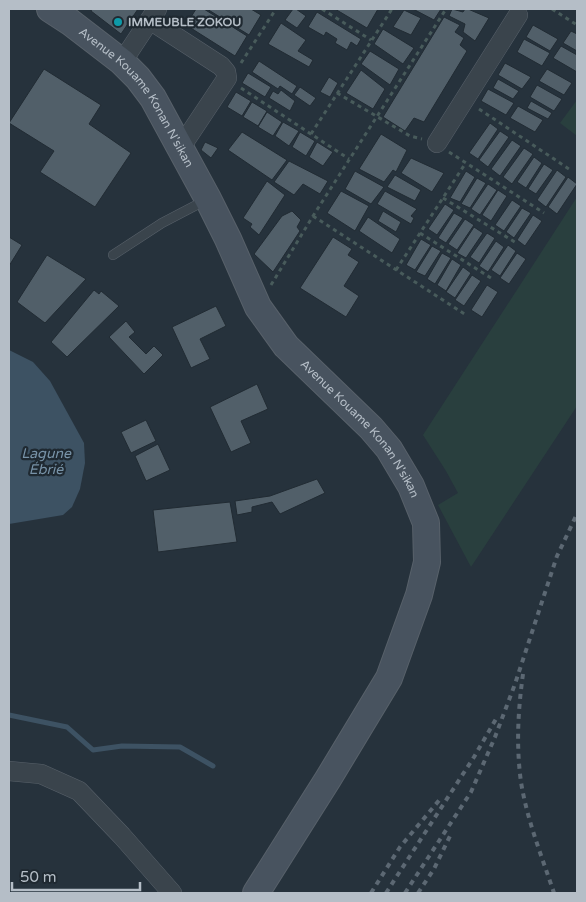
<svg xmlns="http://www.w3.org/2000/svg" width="586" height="902" font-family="'Varela Round',sans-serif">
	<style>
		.green { fill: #293f3e }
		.water { fill: #3d5263 }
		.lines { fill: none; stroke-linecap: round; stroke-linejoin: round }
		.stream { stroke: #3d5263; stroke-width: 5 }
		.building { fill: #515f69; stroke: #212b33 }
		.lane-casing { stroke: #58616a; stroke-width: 10 }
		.street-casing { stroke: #58616a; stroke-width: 20 }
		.secondary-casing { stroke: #58616a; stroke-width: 28 }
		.path { stroke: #485b5b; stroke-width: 3; stroke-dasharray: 4 4; stroke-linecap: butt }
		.lane { stroke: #3a444c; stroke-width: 9 }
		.street { stroke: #3a444c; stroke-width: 19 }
		.secondary { stroke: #48535f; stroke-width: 26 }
		.rail { stroke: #5c6873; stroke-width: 4; stroke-dasharray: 5 5; stroke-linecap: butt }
		.culture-dot { fill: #0f9aa8; stroke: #1f2931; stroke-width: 2 }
		.labels { text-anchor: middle; stroke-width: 4.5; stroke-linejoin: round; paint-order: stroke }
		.poi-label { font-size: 12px; font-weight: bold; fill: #b5bec7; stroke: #1f2931; text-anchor: start }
		.street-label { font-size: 12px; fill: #b5bec7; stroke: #1f2931 }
		.water-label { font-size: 14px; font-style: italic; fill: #7893a8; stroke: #1f2931 }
	</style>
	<rect width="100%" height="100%" fill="#26323c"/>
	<path class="green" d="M577,100V136L560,123Z
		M577,197V406L471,567L438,505L458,493L446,471L423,435Z"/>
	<path class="water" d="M9,350L33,362L50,381L84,443L85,463L80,489L72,507L63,515L9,524Z"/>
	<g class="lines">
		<path class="stream" d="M9,715L67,727L93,750L122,746L180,747L213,766"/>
	</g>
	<path class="building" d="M92,9H138L121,34L91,11Z
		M196,9H204L247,36L235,56L186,25Z
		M207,9H251L261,15L249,35Z
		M293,9H296L306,16L297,28L285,20Z
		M335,9H378L367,28Z
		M413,9H441L434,20Z
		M452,9L463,12L465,9H468L489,18L475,41L463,32L465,24L449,16Z
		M404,10L421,18L411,35L393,27Z
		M317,12L361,39L357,46L351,42L347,50L335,43L337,39L326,32L324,36L308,27Z
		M444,17L460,25L455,32L464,38L460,45L467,51L424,122L414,118L405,131L383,117Z
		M281,23L306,40L298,51L313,60L309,67L268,44Z
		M533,25L558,39L550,51L526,37Z
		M383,29L414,48L403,64L374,44Z
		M571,31L577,34V51L563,43Z
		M524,39L550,53L542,66L517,52Z
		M561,46L577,55V72L553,58Z
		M370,51L399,69L390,85L361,64Z
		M259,61L297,86L292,94L280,86L278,89L252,72Z
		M505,63L531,77L522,89L498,75Z
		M44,69L101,105L89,124L131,153L95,207L40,172L54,151L9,123Z
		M547,69L572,83L564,95L539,81Z
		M361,70L385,89L373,109L346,93Z
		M248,73L271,87L265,97L242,83Z
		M329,77L338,83L330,97L320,92Z
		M498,79L519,91L513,99L493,88Z
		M537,85L562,99L554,111L530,97Z
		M300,87L316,98L310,106L294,95Z
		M488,89L514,103L506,115L481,101Z
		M281,90L295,101L290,111L269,98L273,91L278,94Z
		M236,92L251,101L242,116L227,107Z
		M531,101L552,113L548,119L527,108Z
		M252,102L267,111L258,126L243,117Z
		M518,106L543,120L535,132L510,118Z
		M267,112L282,122L273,136L258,127Z
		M283,122L299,131L289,146L275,136Z
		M490,123L498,129L478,159L469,153Z
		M500,131L509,137L488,167L479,160Z
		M242,132L287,160L272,180L228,150Z
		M300,132L315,141L306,156L292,147Z
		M381,134L407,150L396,172L393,170L384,182L359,169Z
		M512,140L521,146L500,176L491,169Z
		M205,142L218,148L211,158L201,150Z
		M317,142L333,152L323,166L309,157Z
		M524,148L533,154L512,184L503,177Z
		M534,157L542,163L526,188L517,182Z
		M411,158L444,173L432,192L401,173Z
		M289,161L328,181L320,194L303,184L294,195L274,182Z
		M544,164L553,170L536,194L528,189Z
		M557,170L566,177L546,207L537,200Z
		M355,171L384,187L371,204L345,189Z
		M466,171L475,177L460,202L450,198Z
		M395,175L421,190L415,201L387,187Z
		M568,177L577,184L557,214L548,207Z
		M477,178L486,183L470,208L461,204Z
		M267,181L285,195L259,235L250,227L252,224L243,218Z
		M488,184L497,190L480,215L471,209Z
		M498,190L507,196L491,221L482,215Z
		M341,191L369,206L355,231L327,213Z
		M385,191L417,209L411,216L414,218L411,224L377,204Z
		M512,200L521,206L504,231L495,225Z
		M445,204L454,210L437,235L428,229Z
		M522,208L531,213L514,238L506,232Z
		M292,211L301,220L297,227L300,231L273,272L254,254L282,216Z
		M383,211L401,222L396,232L378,221Z
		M454,213L463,218L446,243L438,238Z
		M533,215L542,221L525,246L517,240Z
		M368,217L400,239L392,253L359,231Z
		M465,219L474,225L457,250L448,244Z
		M474,227L483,233L466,258L457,253Z
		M487,233L495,238L479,263L470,257Z
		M9,237L22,245L9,266Z
		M333,237L352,249L348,255L359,262L344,286L359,296L346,317L300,288Z
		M421,239L431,245L415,270L406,265Z
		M496,241L504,247L488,272L479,266Z
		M508,245L516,251L500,276L491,270Z
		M432,246L441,251L425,276L416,272Z
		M442,253L451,258L435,284L427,279Z
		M517,253L526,259L509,284L500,278Z
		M47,255L86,279L45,323L17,302Z
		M452,259L461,265L446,291L437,285Z
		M463,267L471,273L455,298L446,292Z
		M472,275L481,281L464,306L455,300Z
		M487,285L498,292L482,317L471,310Z
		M94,290L99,294L101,291L119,306L67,357L51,342Z
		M216,306L226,326L200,339L210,359L191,368L172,327Z
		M126,321L135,332L129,337L146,354L154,346L163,355L144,374L109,337Z
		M257,384L268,409L241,421L251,443L231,452L210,407Z
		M146,420L156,441L131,453L121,432Z
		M158,444L170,470L146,481L135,456Z
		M317,479L325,493L280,514L272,502L252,507V512L237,515L235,501L270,496Z
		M230,502L237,542L158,552L153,510Z"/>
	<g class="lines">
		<defs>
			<path id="lane" d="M113,255L162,223L206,200"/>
			<path id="street" d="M150,20L221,66L226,72L227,78L181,147
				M122,62L157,9
				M437,143L518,15
				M9,771L41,774L79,791L122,836L172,893"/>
			<g id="secondary">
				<path id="s1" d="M50,9L70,22L122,62L138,78L153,98L208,199L228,239L258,307L286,346L371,428L389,449L411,486L426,523L427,562L419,595L389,678L328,779L256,893"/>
			</g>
		</defs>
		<use href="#lane" class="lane-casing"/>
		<use href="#street" class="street-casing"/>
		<use href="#secondary" class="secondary-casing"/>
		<path class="path" d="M322,9L371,40
			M552,9L577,25
			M241,63L276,9
			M241,88L349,159
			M337,93L410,136L422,139
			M479,109L572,171
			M311,134L392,9
			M449,152L544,213
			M443,198L518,244
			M313,216L466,315
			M420,233L494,280
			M396,270L465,164
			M271,285L313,216L446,9"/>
		<use href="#lane" class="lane"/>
		<use href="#street" class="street"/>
		<use href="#secondary" class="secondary"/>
		<path class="rail" d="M523,674C518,710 516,746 521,782C527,820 542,857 554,893
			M371,893L400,847L441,798
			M386,893L474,757L496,719
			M405,893L471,792L495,737L515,684L557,556L577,514
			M418,893L434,869L452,832"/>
	</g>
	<circle class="culture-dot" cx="118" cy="22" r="5"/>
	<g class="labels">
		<g class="poi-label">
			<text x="128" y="26">IMMEUBLE ZOKOU</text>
		</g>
		<g class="street-label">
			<text dy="4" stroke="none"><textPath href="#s1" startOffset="126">Avenue Kouame Konan N'sikan</textPath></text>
			<text dy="4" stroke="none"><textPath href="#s1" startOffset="531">Avenue Kouame Konan N'sikan</textPath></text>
		</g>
		<g class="water-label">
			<text x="46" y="458">Lagune<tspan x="46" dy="16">Ébrié</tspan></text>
		</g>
	</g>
	<rect width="586" height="902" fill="none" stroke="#b5bec7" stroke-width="20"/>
	<path d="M12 882v8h128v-8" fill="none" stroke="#b5bec7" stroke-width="2.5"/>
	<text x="20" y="882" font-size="15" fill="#b5bec7" stroke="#1f2931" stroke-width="4" paint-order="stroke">50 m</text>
</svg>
